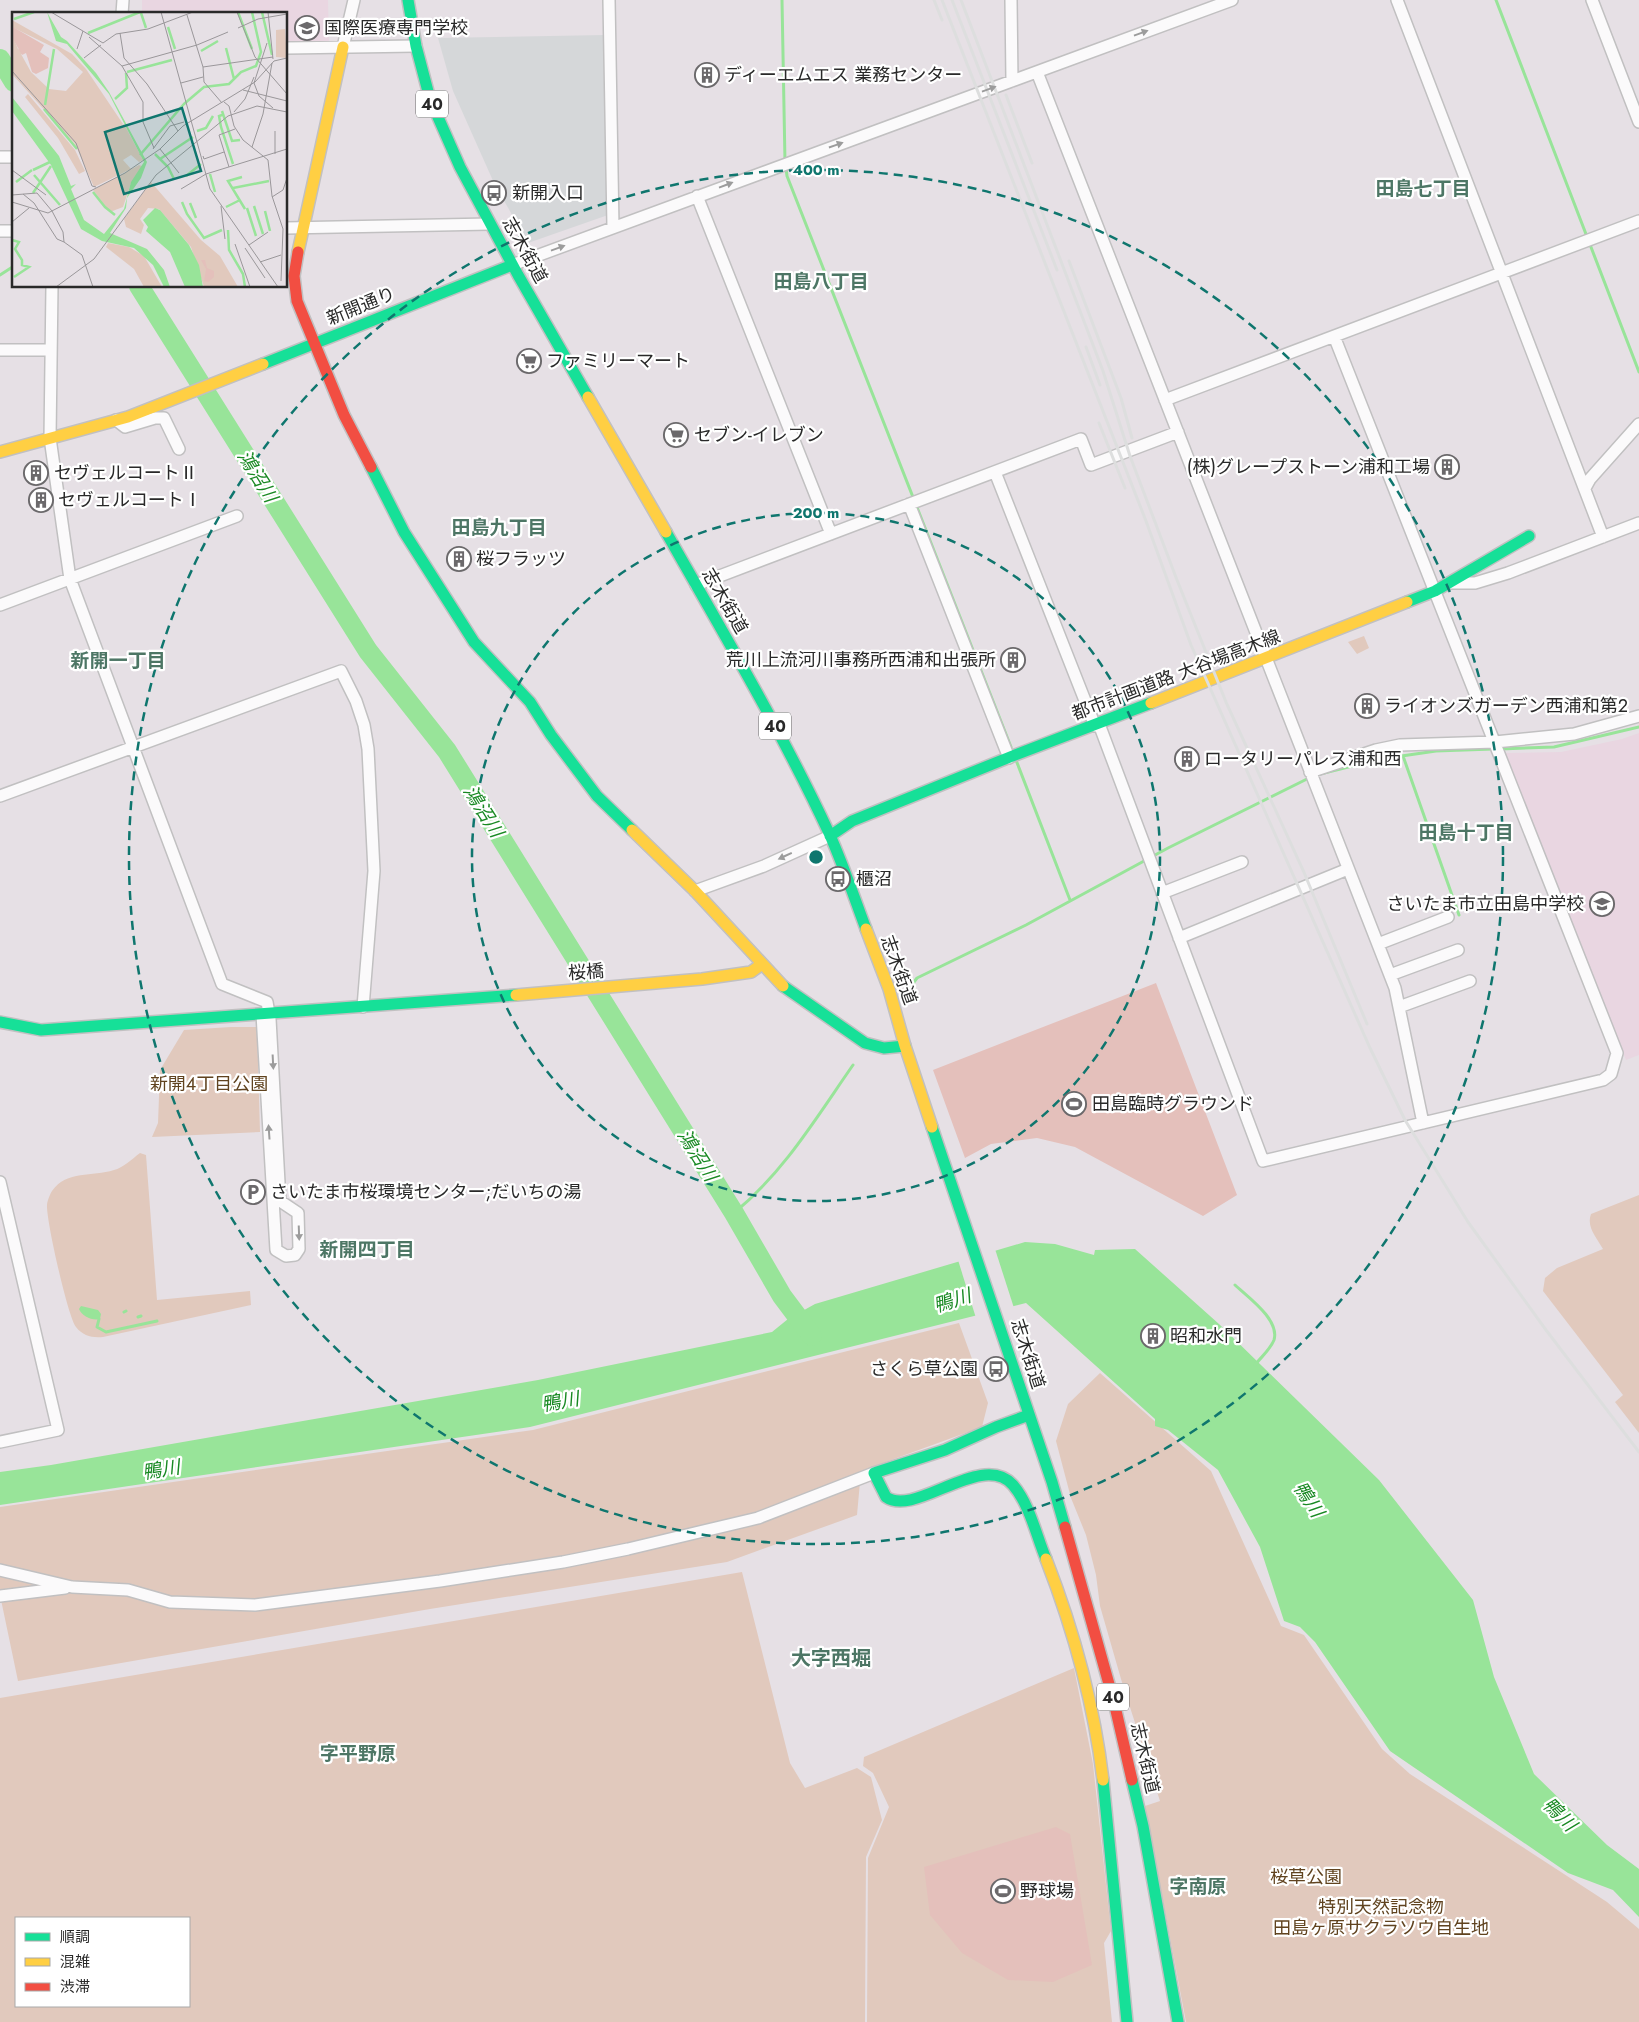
<svg xmlns="http://www.w3.org/2000/svg" width="1639" height="2022" font-family="Jost,'Noto Sans JP',sans-serif">
	<style>
		.industrial { fill: #d5d7d9 }
		.education { fill: #e9d6e1 }
		.green { fill: #e1c9bd; fill-rule: evenodd }
		.pitch { fill: #e4c0bb }
		.water { fill: #98e499 }
		.pier { fill: #e6e0e5 }
		.lines { fill: none; stroke-linecap: round; stroke-linejoin: round }
		.stream { stroke: #98e499; stroke-width: 3 }
		.river { stroke: #98e499; stroke-width: 20 }
		.street-casing { stroke: #c1c0c1; stroke-width: 14 }
		.fast-casing { stroke: #c1c0c1; stroke-width: 14 }
		.slow-casing { stroke: #c1c0c1; stroke-width: 14 }
		.jam-casing { stroke: #c1c0c1; stroke-width: 14 }
		.street { stroke: #fbfafb; stroke-width: 11 }
		.fast { stroke: #16e098; stroke-width: 11 }
		.slow { stroke: #ffcf43; stroke-width: 11 }
		.jam { stroke: #f24e42; stroke-width: 11 }
		.rail { stroke: #dddede; stroke-width: 3 }
		.oneway { fill: #9c9c9c }
		.ring { fill: none; stroke: #0f766e; stroke-width: 2.5; stroke-dasharray: 9 6 }
		.labels { text-anchor: middle; stroke-width: 4.5; stroke-linejoin: round; paint-order: stroke }
		.shield { fill: #fff; stroke: #696969; stroke-width: 1 }
		.shield-label { font-size: 16px; font-weight: bold; fill: #292929 }
		.poi-label { font-size: 18px; fill: #292929; stroke: #fff; text-anchor: start }
		.street-label { font-size: 18px; fill: #292929; stroke: #fff }
		.park-label { font-size: 18px; fill: #60431f; stroke: #fff }
		.neighbourhood-label { font-size: 19px; font-weight: bold; fill: #4d7665; stroke: #fff }
		.water-label { font-size: 19px; font-style: italic; fill: #188922; stroke: #fff }
		.quarter-label { font-size: 20px; font-weight: bold; fill: #4d7665; stroke: #fff }
		.inset-river { fill: none; stroke: #98e499; stroke-width: 2.5 }
		.inset-road { fill: none; stroke: #9a979a; stroke-width: 1 }
		.view { fill: #0f766e; fill-opacity: 0.15; stroke: #0f766e; stroke-width: 2.5 }
		.inset-edge { fill: none; stroke: #292929; stroke-width: 2.5 }
		.centre { fill: #0f766e; stroke: #fff; stroke-width: 2.5 }
		.ring-label { font-size: 15px; text-anchor: middle; font-weight: bold; fill: #0f766e; stroke: #fff; stroke-width: 4.5; stroke-linejoin: round; paint-order: stroke }
	</style>
	<rect width="100%" height="100%" fill="#e6e0e5"/>
	<path class="industrial" d="M605,35L608,215L528,243L494,183L453,91L438,38Z"/>
	<path class="education" d="M142,0H328L329,43L286,44V14H142Z
		M1639,733V1055L1626,1060L1505,753L1561,752L1622,739Z"/>
	<path class="green" d="M1364,636L1369,648L1357,654L1348,642Z
		M231,1027H257L260,1132L152,1137L158,1123L160,1070L184,1030Z
		M140,1153L146,1155L157,1300L250,1291L251,1305L103,1337C92,1338 83,1336 76,1327C68,1317 46,1220 47,1205C47,1202 50,1194 52,1191C67,1170 92,1177 114,1170C123,1168 132,1159 140,1153Z
		M1639,1195V1433L1615,1402L1623,1395L1543,1291L1545,1278L1557,1268L1603,1249C1597,1238 1586,1227 1591,1214Z
		M959,1323L988,1403L982,1427L861,1471L857,1515L727,1562L430,1609L18,1681L0,1595V1507L533,1430Z
		M1100,1373L1211,1471L1281,1626L1304,1635L1382,1749L1410,1774L1607,1902L1639,1929V2022H1186L1145,1806L1160,1801L1121,1679L1100,1606L1096,1575L1086,1535L1071,1498L1056,1441L1068,1404Z
		M742,1572L790,1763L805,1788L857,1768L871,1777L882,1820L866,1857L865,2022H0V1698ZM16,1918H189V2006H16Z
		M1074,1668L1093,1764L1111,1931L1104,1943L1112,2022H867L868,1858L889,1807L873,1773L863,1766L864,1757Z"/>
	<path class="pitch" d="M1156,983L1237,1195L1203,1216L1075,1147L1037,1138L991,1144L965,1158L933,1070Z
		M1056,1827L1070,1834L1092,1965L1053,1982L1008,1980L962,1953L930,1915L924,1867Z"/>
	<path class="water" d="M1025,1242L1055,1244L1094,1255L1095,1250L1135,1249L1219,1324L1379,1480L1473,1600L1494,1677L1534,1774L1607,1845L1639,1869V1917L1613,1890L1568,1873L1390,1751L1315,1642L1300,1627L1284,1621L1260,1547L1218,1470L1168,1430L1155,1426V1419L1026,1303L530,1427L0,1505V1472L51,1465L538,1380L772,1332L788,1319L815,1304Z
		M81,1306L98,1310L101,1314L100,1319C92,1321 82,1316 79,1309Z"/>
	<path class="pier" d="M995,1249L1014,1308L976,1318L958,1260Z"/>
	<g class="lines">
		<path class="stream" d="M782,0L785,162
			M1496,0L1639,372
			M786,168L787,176L1011,747
			M0,275L14,266
			M1500,749L1554,747L1639,727
			M1403,756L1459,915
			M1016,760L1070,900
			M1320,774L1381,759L1436,751L1493,749
			M911,986L917,978L1026,925L1168,848L1309,778
			M734,1213C784,1172 816,1118 853,1065
			M1235,1285C1249,1298 1280,1320 1274,1340C1270,1350 1261,1357 1255,1365
			M124,1312L126,1311
			M138,1317L141,1316
			M99,1319L97,1327L106,1332L157,1321"/>
		<path class="river" d="M0,59L14,82
			M139,286L368,651L447,751L734,1213L782,1296L812,1336"/>
		<defs>
			<path id="street" d="M609,0L613,227
				M1011,0L1012,81
				M1397,0L1603,537
				M1592,0L1639,122
				M122,14L123,0
				M343,47L354,0
				M286,48L416,46
				M1037,72L1395,988L1423,1123
				M0,157H14
				M697,196L831,534
				M286,228L490,224
				M0,231H14
				M512,265L1232,0
				M52,286L50,438L70,579L222,984L267,1002L270,1019L280,1201L298,1213L299,1249L295,1255L286,1256L276,1250L262,1014
				M0,350H51
				M1165,400L1639,221
				M116,420L125,427L155,418H164L179,449
				M995,472L1095,726
				M1585,488L1590,479L1639,424
				M909,504L1009,758
				M1449,583H1475L1508,573L1639,523
				M696,585L1081,439L1091,465L1178,432
				M0,605L237,516
				M1099,724L1263,1161L1603,1080L1611,1074L1617,1053L1334,336
				M1310,772L1376,750L1400,745L1495,742L1574,734L1639,716
				M0,796L341,671L356,701L364,725L368,749L374,871L363,1007
				M695,891L764,866L830,836
				M1162,893L1242,862
				M1179,938L1348,869
				M1378,944L1448,917
				M1390,975L1458,950
				M1399,1007L1470,981
				M0,1182L58,1430L0,1442
				M0,1570L72,1587L128,1590L170,1602L255,1605L440,1581L563,1562L628,1549L758,1518L874,1473
				M0,1596L65,1588"/>
			<path id="fast" d="M408,0L416,46L430,99L460,167L518,275L588,397
				M263,364L512,265
				M371,467L404,532L474,642L530,702L551,735L597,796L632,830
				M666,532C722,631 781,730 829,833C843,864 854,897 866,929
				M1407,602L1435,591L1529,536
				M830,836L852,821L1010,757L1151,703
				M783,986L865,1043L884,1048L905,1046
				M0,1022L41,1030L516,995
				M932,1127L1052,1482L1065,1527
				M1029,1415L996,1427L945,1450L874,1473L886,1497C915,1518 982,1450 1013,1485C1030,1505 1036,1535 1046,1559
				M1103,1780L1127,2022
				M1132,1780L1143,1826L1178,2022"/>
			<path id="slow" d="M298,252L343,47
				M588,397L666,532
				M0,452L128,417L263,364
				M1151,703L1407,602
				M632,830L695,891L783,986
				M866,929L889,989L905,1046L932,1127
				M516,995L702,979L751,972L762,964
				M1046,1559C1074,1631 1094,1704 1103,1780"/>
			<path id="jam" d="M298,252L294,276L297,301L344,415L371,467
				M1065,1527L1114,1702L1132,1780"/>
		</defs>
		<use href="#street" class="street-casing"/>
		<use href="#fast" class="fast-casing"/>
		<use href="#slow" class="slow-casing"/>
		<use href="#jam" class="jam-casing"/>
		<use href="#street" class="street"/>
		<use href="#fast" class="fast"/>
		<use href="#slow" class="slow"/>
		<use href="#jam" class="jam"/>
		<path class="rail" d="M934,0L942,20
			M942,0L1146,521L1191,645L1370,1048L1405,1120L1468,1222L1546,1330L1639,1452
			M952,0L1057,270
			M961,0L1103,371L1130,456L1177,580L1226,702L1303,870L1367,1024
			M1006,95L1032,163
			M1069,261L1121,398L1132,438
			M1086,347L1100,385
			M1099,423L1125,488"/>
	</g>
	<defs><path id="oneway-solid" d="M-6-.8H1V-3.2L6.5 0L1 3.2V.8H-6Z" transform="scale(1.25)"/></defs>
	<g class="oneway">
		<use href="#oneway-solid" transform="translate(1141 33) rotate(-20)"/>
		<use href="#oneway-solid" transform="translate(989 89) rotate(-20)"/>
		<use href="#oneway-solid" transform="translate(836 145) rotate(-19)"/>
		<use href="#oneway-solid" transform="translate(726 185) rotate(-21)"/>
		<use href="#oneway-solid" transform="translate(558 248) rotate(-20)"/>
		<use href="#oneway-solid" transform="translate(785 856) rotate(155)"/>
		<use href="#oneway-solid" transform="translate(273 1062) rotate(87)"/>
		<use href="#oneway-solid" transform="translate(269 1132) rotate(-94)"/>
		<use href="#oneway-solid" transform="translate(299 1233) rotate(88)"/>
	</g>
	<g class="ring">
		<circle cx="816" cy="857" r="344"/>
		<circle cx="816" cy="857" r="687"/>
	</g>
	<defs>
		<symbol id="university-ring" viewBox="-11 -11 22 22"><circle r="9.5" fill="#fff" stroke="#6b696b" stroke-width="1.5"/><path d="M0-5L7-2L0 1L-7-2ZM-4 1L0 2.5L4 1V4Q0 6-4 4Z" fill="#6b696b"/></symbol>
		<symbol id="building-ring" viewBox="-11 -11 22 22"><circle r="9.5" fill="#fff" stroke="#6b696b" stroke-width="1.5"/><path d="M-4-6H4V6H1V3H-1V6H-4ZM-2.5-4.3h1.7v1.8h-1.7ZM.8-4.3h1.7v1.8H.8ZM-2.5-1h1.7V.8h-1.7ZM.8-1h1.7V.8H.8Z" fill="#6b696b"/></symbol>
		<symbol id="bus-ring" viewBox="-11 -11 22 22"><circle r="9.5" fill="#fff" stroke="#6b696b" stroke-width="1.5"/><path d="M-5-6H5V4H4V6H2V4H-2V6H-4V4H-5ZM-3.5-4V0h7V-4ZM-3.5 1.2v1.5H-2V1.2ZM2 1.2v1.5H3.5V1.2Z" fill="#6b696b"/></symbol>
		<symbol id="supermarket-ring" viewBox="-11 -11 22 22"><circle r="9.5" fill="#fff" stroke="#6b696b" stroke-width="1.5"/><path d="M-6-5.5h2.5l.6 2H6L4.5 2H-2.5L-4.4-4H-6ZM-1.5 3.2a1.3 1.3 0 1 0 .1 0ZM3 3.2a1.3 1.3 0 1 0 .1 0Z" fill="#6b696b"/></symbol>
		<symbol id="school-ring" viewBox="-11 -11 22 22"><circle r="9.5" fill="#fff" stroke="#6b696b" stroke-width="1.5"/><path d="M0-5L7-2L0 1L-7-2ZM-4 1L0 2.5L4 1V4Q0 6-4 4Z" fill="#6b696b"/></symbol>
		<symbol id="stadium-ring" viewBox="-11 -11 22 22"><circle r="9.5" fill="#fff" stroke="#6b696b" stroke-width="1.5"/><path d="M0-5a6.5 5 0 1 0 0 10a6.5 5 0 1 0 0-10ZM-3.5-1.8h7v3.6h-7Z" fill="#6b696b"/></symbol>
		<symbol id="parking-ring" viewBox="-11 -11 22 22"><circle r="9.5" fill="#fff" stroke="#6b696b" stroke-width="1.5"/><path d="M-3.5-5.5H1a3.5 3.5 0 0 1 0 7H-1V5.5H-3.5ZM-1-3.4V-.6H.8a1.4 1.4 0 0 0 0-2.8Z" fill="#6b696b"/></symbol>
	</defs>
	<g fill-rule="evenodd">
		<use href="#university-ring" x="293" y="14" width="28" height="28"/>
		<use href="#building-ring" x="693" y="61" width="28" height="28"/>
		<use href="#bus-ring" x="480" y="179" width="28" height="28"/>
		<use href="#supermarket-ring" x="515" y="347" width="28" height="28"/>
		<use href="#supermarket-ring" x="662" y="421" width="28" height="28"/>
		<use href="#building-ring" x="1433" y="453" width="28" height="28"/>
		<use href="#building-ring" x="22" y="459" width="28" height="28"/>
		<use href="#building-ring" x="27" y="486" width="28" height="28"/>
		<use href="#building-ring" x="445" y="545" width="28" height="28"/>
		<use href="#building-ring" x="999" y="646" width="28" height="28"/>
		<use href="#building-ring" x="1353" y="692" width="28" height="28"/>
		<use href="#building-ring" x="1173" y="745" width="28" height="28"/>
		<use href="#bus-ring" x="824" y="865" width="28" height="28"/>
		<use href="#school-ring" x="1588" y="890" width="28" height="28"/>
		<use href="#stadium-ring" x="1060" y="1090" width="28" height="28"/>
		<use href="#parking-ring" x="239" y="1178" width="28" height="28"/>
		<use href="#building-ring" x="1139" y="1322" width="28" height="28"/>
		<use href="#bus-ring" x="982" y="1355" width="28" height="28"/>
		<use href="#stadium-ring" x="989" y="1877" width="28" height="28"/>
	</g>
	<g class="labels">
		<g class="shield">
			<rect x="416" y="90.5" width="32" height="27" rx="4"/>
			<rect x="759" y="712.5" width="32" height="27" rx="4"/>
			<rect x="1097" y="1683.5" width="32" height="27" rx="4"/>
		</g>
		<g class="shield-label">
			<text x="432" y="110">40</text>
			<text x="775" y="732">40</text>
			<text x="1113" y="1703">40</text>
		</g>
		<g class="poi-label">
			<text x="324" y="34">国際医療専門学校</text>
			<text x="724" y="81">ディーエムエス 業務センター</text>
			<text x="512" y="199">新開入口</text>
			<text x="546" y="367">ファミリーマート</text>
			<text x="694" y="441">セブン-イレブン</text>
			<text x="1430" y="473" text-anchor="end">(株)グレープストーン浦和工場</text>
			<text x="54" y="479">セヴェルコートⅡ</text>
			<text x="58" y="506">セヴェルコートⅠ</text>
			<text x="476" y="565">桜フラッツ</text>
			<text x="996" y="666" text-anchor="end">荒川上流河川事務所西浦和出張所</text>
			<text x="1384" y="712">ライオンズガーデン西浦和第2</text>
			<text x="1204" y="765">ロータリーパレス浦和西</text>
			<text x="856" y="885">櫃沼</text>
			<text x="1584" y="910" text-anchor="end">さいたま市立田島中学校</text>
			<text x="1092" y="1110">田島臨時グラウンド</text>
			<text x="270" y="1198">さいたま市桜環境センター;だいちの湯</text>
			<text x="1170" y="1342">昭和水門</text>
			<text x="978" y="1375" text-anchor="end">さくら草公園</text>
			<text x="1020" y="1897">野球場</text>
		</g>
		<g class="street-label">
			<text transform="translate(525 250) rotate(61)" y="6">志木街道</text>
			<text transform="translate(361 306) rotate(-22)" y="6">新開通り</text>
			<text transform="translate(725 601) rotate(60)" y="6">志木街道</text>
			<text transform="translate(1176 675) rotate(-21)" y="6">都市計画道路 大谷場高木線</text>
			<text transform="translate(899 970) rotate(70)" y="6">志木街道</text>
			<text transform="translate(586 972) rotate(-4)" y="6">桜橋</text>
			<text transform="translate(1028 1354) rotate(72)" y="6">志木街道</text>
			<text transform="translate(1145 1758) rotate(77)" y="6">志木街道</text>
		</g>
		<g class="park-label">
			<text x="209" y="1090">新開4丁目公園</text>
			<text x="1306" y="1883">桜草公園</text>
			<text x="1381" y="1913">特別天然記念物<tspan x="1381" dy="21">田島ヶ原サクラソウ自生地</tspan></text>
		</g>
		<g class="neighbourhood-label">
			<text x="1423" y="195">田島七丁目</text>
			<text x="821" y="288">田島八丁目</text>
			<text x="499" y="534">田島九丁目</text>
			<text x="118" y="667">新開一丁目</text>
			<text x="1466" y="839">田島十丁目</text>
			<text x="367" y="1256">新開四丁目</text>
			<text x="358" y="1760">字平野原</text>
			<text x="1198" y="1893">字南原</text>
		</g>
		<g class="water-label">
			<text transform="translate(258 476) rotate(58)" y="7">鴻沼川</text>
			<text transform="translate(484 811) rotate(58)" y="7">鴻沼川</text>
			<text transform="translate(698 1155) rotate(58)" y="7">鴻沼川</text>
			<text transform="translate(952 1300) rotate(-18)" y="7">鴨川</text>
			<text transform="translate(560 1401) rotate(-10)" y="7">鴨川</text>
			<text transform="translate(161 1469) rotate(-9)" y="7">鴨川</text>
			<text transform="translate(1309 1499) rotate(57)" y="7">鴨川</text>
			<text transform="translate(1560 1814) rotate(45)" y="7">鴨川</text>
		</g>
		<g class="quarter-label">
			<text x="831" y="1665">大字西堀</text>
		</g>
	</g>
	<g transform="translate(12 12)">
		<rect width="275" height="275" fill="#e6e0e5"/>
		<path d="M0,8L60,42L74,57L111,112L105,116L112,112L131,148L127,150L119,143L111,148L119,157L82,175L63,132L0,62V23L6,37L13,39L9,42L19,60L37,77L54,79L71,60L45,37L0,15ZM273,17L275,46L264,45V18ZM16,82L63,138L73,159L67,162L46,126L13,85ZM127,153L130,154L119,171L111,195L98,200L81,178ZM139,170L189,228L208,244L226,275H192L179,235L147,197L136,196L128,207L132,213L129,222L114,215L112,207ZM96,231L117,235L132,244L150,275H132L122,257L94,235Z" fill="#e1c9bd"/>
		<path d="M1,15L32,33L28,40L37,46L36,56L24,62L20,60L14,41L10,43L1,27ZM189,248H193L195,256L202,259V265L196,270L192,269L194,257Z" fill="#e4c0bb"/>
		<path d="M35,0L49,25L55,29L84,61L97,80L135,150L129,166L115,186L114,196L98,221L135,237L152,258L158,275H152L141,253L122,236L90,229L69,217L39,153L0,99V85L47,144L59,174L64,172L59,177L72,208L92,222L112,197L119,170L132,150L97,82L55,32L44,29ZM143,196L148,198L177,233L187,253L191,275H173L158,240L134,219L136,215L131,208Z" fill="#98e499"/>
		<path class="inset-river" d="M226,0L240,37M250,0L260,43M129,1L134,16M2,7L22,0M156,15L163,37M76,21L128,0M214,36L222,67M189,39L206,29M115,60L160,48M103,87L115,76L114,61M33,93L42,37M32,97L65,137M210,99L220,129L228,128M210,103L207,104L209,115L221,152M185,119L194,116L201,104M143,142L156,155L162,167M128,143L172,92L192,75L217,72L229,60L244,54L249,40L240,0M148,147L181,125M21,158L38,150M198,162L203,180M22,163L48,193M174,164L189,152M230,165L216,169L233,197M4,170L20,158M221,176L257,169M81,180L93,195L103,203M21,181L39,154M170,190L175,202L192,226L210,218M178,191L184,206M242,194L251,222M214,195L228,188M235,196L244,224M253,199L258,219M216,218L217,238L231,262L233,275M0,228L7,230L3,237L10,248V253L17,255L2,265"/>
		<path class="inset-road" d="M39,0L91,31L104,22L136,17L181,0M149,0L198,177L266,275M225,0L243,45L275,82M256,0L261,47M175,3L191,55L192,70L210,91M226,16L246,7L275,2M108,21L112,46L135,72L166,119M77,25L110,54M255,31L242,71L247,84L261,96M65,37L71,19M72,46L89,33M110,54L185,33L216,20M110,54L131,90V110L142,136M191,55L261,45M0,59L64,131L80,174L84,175M169,71L191,65M231,78L275,89M212,90L217,94L222,114L231,128L256,148L260,184L271,217L269,269M222,100L233,87L242,65M240,135L251,102L260,51M141,137L158,114L172,110M148,137L167,161M263,142V119M191,144L192,147L212,140M217,155L207,123L223,117M0,158L34,183M169,177L194,162L275,137M11,182L22,191L45,227L52,230M0,183L25,181L40,199M260,185L271,178L275,166M0,190L36,201L113,161L148,137L171,114L243,70L262,49L275,46M209,194L213,227M40,199L51,220L52,230L70,243L81,275M0,210L17,196M223,232L238,275M237,233L256,220M233,236L253,266M248,250L269,243M44,275L82,247L144,163L216,104L245,94L275,100"/>
		<path class="view" d="M170,96L189,159L112,182L93,120Z"/>
		<rect width="275" height="275" class="inset-edge"/>
	</g>
	<circle cx="816" cy="857" r="8" class="centre"/>
	<g class="ring-label">
		<text x="816" y="175">400 m</text>
		<text x="816" y="518">200 m</text>
	</g>
	<rect x="15" y="1917" width="175" height="90" fill="#ffffff" stroke="#a9a9a9"/>
	<rect x="25" y="1933" width="25" height="8" fill="#16e098" stroke="#a9a9a9"/>
	<text x="60" y="1942" font-size="15" fill="#292929">順調</text>
	<rect x="25" y="1958" width="25" height="8" fill="#ffcf43" stroke="#a9a9a9"/>
	<text x="60" y="1967" font-size="15" fill="#292929">混雑</text>
	<rect x="25" y="1983" width="25" height="8" fill="#f24e42" stroke="#a9a9a9"/>
	<text x="60" y="1992" font-size="15" fill="#292929">渋滞</text>
</svg>
